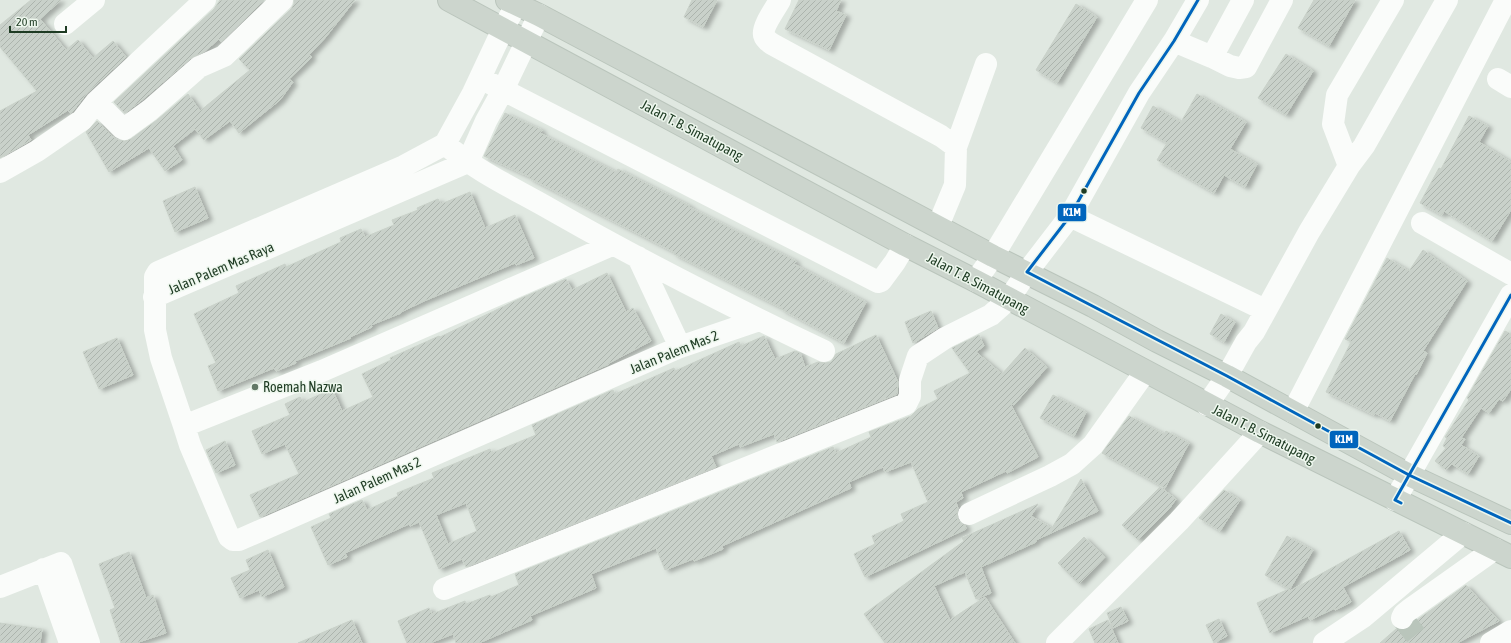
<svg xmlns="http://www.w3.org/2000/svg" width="1511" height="643" font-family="'Asap Condensed',sans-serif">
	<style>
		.building { fill: url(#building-hatch); stroke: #c9d1c9; fill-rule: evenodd; filter: url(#shadow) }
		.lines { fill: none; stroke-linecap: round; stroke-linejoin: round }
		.minor-tunnel { stroke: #b9c5bb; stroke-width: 22; stroke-dasharray: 22 11; stroke-linecap: butt }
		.major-casing { stroke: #bac5bc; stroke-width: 24 }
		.minor { stroke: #fafcfa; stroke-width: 22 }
		.major { stroke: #ccd5cd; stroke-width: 22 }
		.bus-1-casing { stroke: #eef7ee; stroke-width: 6 }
		.bus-1 { stroke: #0065bd; stroke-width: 3 }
		.bus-dot { fill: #1e3b23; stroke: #eef7ee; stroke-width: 1.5 }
		.poi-dot { fill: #627866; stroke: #eef7ee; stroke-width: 1.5 }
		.labels { text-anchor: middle; stroke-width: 3; stroke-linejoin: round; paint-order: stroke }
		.street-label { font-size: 14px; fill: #1e3b23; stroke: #eef7ee }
		.poi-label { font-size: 14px; fill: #1e3b23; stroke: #eef7ee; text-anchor: start }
		.line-badge { stroke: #eef7ee; stroke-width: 1.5 }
		.badge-label { font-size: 11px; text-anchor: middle; font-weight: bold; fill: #fff }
	</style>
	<defs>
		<pattern id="building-hatch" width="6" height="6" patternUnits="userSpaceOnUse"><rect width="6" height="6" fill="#c9d1ca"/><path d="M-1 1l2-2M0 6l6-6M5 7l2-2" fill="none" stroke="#acb4ad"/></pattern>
		<filter id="shadow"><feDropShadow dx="4.5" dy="2.5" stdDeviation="2" flood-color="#0004"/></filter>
	</defs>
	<rect width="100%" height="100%" fill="#e0e8e1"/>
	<path class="building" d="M31,0H61L40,19L66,50L78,40L93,58L113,41L126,57L87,93L73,111L70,113L68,110L28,135L31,140L0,158V111L37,91L0,47V25Z
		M220,0H264L221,42L219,39L205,51L191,58L142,100L125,113L114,102L214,9Z
		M294,0H355L325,38L309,55L312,57L289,79L293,82L280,100L239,133L230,121L204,140L195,129L173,146L182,160L165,171L149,148L109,172L86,132L97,121L113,137L118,140L125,141L131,139L157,120L188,94L200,111L250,70L239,59L291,9L294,4Z
		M692,0H717L703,27L684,17Z
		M799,0H841L836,11L846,15L829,50L785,29Z
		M1314,0H1355L1329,46L1298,28Z
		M1076,4L1097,17L1057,83L1036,70Z
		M1286,54L1313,71L1286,115L1258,98Z
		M1197,94L1246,122L1230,149L1257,164L1245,187L1224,175L1214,193L1157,160L1167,143L1141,128L1153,106L1181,122Z
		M505,113L542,130L540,133L616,172L618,169L690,206L689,207L796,261L794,264L866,302L844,343L781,309L782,308L674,254V252L529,178L530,177L484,156Z
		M1469,116L1488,126L1479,142L1511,162V210L1492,241L1444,211L1442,215L1420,203L1439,168L1441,169Z
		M195,187L208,218L175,232L163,201Z
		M470,192L485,228L515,215L534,258L516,265L515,263L424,301L401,312V313L371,325L372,327L350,337L351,338L295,361L296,363L276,371L274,368L218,391L208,366L216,363L194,314L239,293L236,286L285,264L286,267L341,242L340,238L361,229L365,237L394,225L392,220L418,210L417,208L438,199L441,204Z
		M1423,250L1467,281L1423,351L1427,353L1416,375L1415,374L1390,421L1375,413L1374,415L1326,392L1351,342L1345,339L1387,258L1409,271Z
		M607,273L626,312L633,308L651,341L609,363V364L260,517L250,495L299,474L285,444L262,454L252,431L290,415L285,404L300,397L303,402L332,389L342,411L373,397L362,374L391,360L390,358L439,336L440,337L519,299L566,279L572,290Z
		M931,311L938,328L913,343L905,322Z
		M1221,314L1235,322L1224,342L1210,334Z
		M1505,331L1511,334V389L1503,401L1499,399L1489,413L1481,408L1461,438L1465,439L1461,445L1479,456L1468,474L1452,464L1446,470L1435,461L1446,448L1443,446L1447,438L1445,437L1469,400L1467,398Z
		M876,335L898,382L897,394L777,442L774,434L740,447L739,444L711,456L716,467L466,567L462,559L439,569L419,522L410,526L409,524L345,553L347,557L328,565L311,527L331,518L329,514L362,500L367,510L398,496L397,493L434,478L432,473L490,449L492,453L536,435L532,425L613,390L615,394L674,368L675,371L739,342L741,346L764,336L775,359L795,351L800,353L805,367L818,362L825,363L831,362L836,354ZM466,503L477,531L448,544L436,515Z
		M979,335L984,346L976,352L1002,374L1025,348L1047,367L1014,405L1010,403L1038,457L1007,473L1006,471L961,492L963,498L956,502L958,508L957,513L958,520L965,525L966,529L865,577L854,554L875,544L872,536L904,521L901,514L928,502L911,462L885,472L883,467L849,482L851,488L722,546L723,549L694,561L693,559L665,570L656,548L591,574L596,588L530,616L532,620L479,643H456L453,634L430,643H407L398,621L429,608L432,614L465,601L466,604L490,595L491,597L519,585L515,574L833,447L836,453L871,437L869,432L911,416L918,409L938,399L934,391L970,373L952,348Z
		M117,338L133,375L99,389L83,352Z
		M1053,395L1086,412L1074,436L1040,418Z
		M1129,416L1164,434L1166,431L1189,443L1165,488L1102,453Z
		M225,441L235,465L216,473L206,450Z
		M1081,479L1098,511L1036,540V542L981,567L991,593L976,599L965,572L934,586L950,620L985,597L1015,643H885L864,614L964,541L962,538L1038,504L1031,516L1052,528Z
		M1160,487L1176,499L1169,509L1138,540L1122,525Z
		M1224,490L1240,500L1220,531L1199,518Z
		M1399,531L1410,550L1343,587L1351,602L1335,610V608L1310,620L1308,616L1270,633L1257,603L1289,589L1265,575L1287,536L1313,550L1288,592Z
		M1084,537L1105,557L1079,584L1058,563Z
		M268,550L284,587L262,597L259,590L240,598L231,578L250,570L246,560Z
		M129,552L146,598L153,595L166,633L136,643H121L110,610L115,608L99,564Z
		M1466,585L1499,621L1457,643H1380L1396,629L1402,630L1409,628L1417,620Z
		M1121,607L1128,621L1113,628L1107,613Z
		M1219,619L1227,636L1214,643L1206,625Z
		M352,620L362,643H298Z
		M1108,620L1118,643H1095L1089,629Z
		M0,623L42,629L40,643H0Z"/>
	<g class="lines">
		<path class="minor-tunnel" d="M1402,618L1422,643"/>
		<defs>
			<path id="major" d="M449,0L905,245L976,281L1260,432L1511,557
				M507,0L539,15L993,256L1093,306L1157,341L1227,376L1409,475L1511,523"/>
		</defs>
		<use href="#major" class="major-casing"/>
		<path class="minor" d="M780,0C776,8 762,26 764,35C765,39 769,42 772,44L941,136L956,147L955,185L938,226
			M65,24L94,0
			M1174,41L1212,57L1230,66L1239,68L1246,67L1282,0
			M1212,57L1243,0
			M480,78L878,282L881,281L895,262L905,245
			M1498,79L1511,87
			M96,102L122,128L124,129L150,110L199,67L224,56L282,0
			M445,144L404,166L158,272L155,277V330L161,358L184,426L190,445L229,537L233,540H239L680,347L759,320
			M445,144C476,171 515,189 550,209C639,260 732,307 824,351
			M445,144L473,93L503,29L516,5
			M956,147L986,64
			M468,162L486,121L503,90L539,15
			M1349,166L1364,146L1447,0
			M0,172L37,151L82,120L96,102L205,0
			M1070,216L1265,310
			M1422,223L1511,274
			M638,257L680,347
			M976,281L993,256L1147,0
			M154,297L468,162
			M1207,405L1227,376L1246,342L1254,332L1309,232L1349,166L1333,124L1337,95L1393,0
			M1293,412L1506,0
			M184,426L322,371L612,245
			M1395,500L1511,295
			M969,514L1050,476L1072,464L1093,445L1145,372
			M44,569L70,643
			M0,587L61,563L89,643
			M444,589L906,404L910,396V380L918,356L945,338L991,315L1009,299L1027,272L1070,216L1139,93L1174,41L1198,0
			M1402,618L1404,614L1409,610L1495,549
			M1057,643L1179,521L1260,432
			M1324,643L1363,617L1463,533
			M1491,643L1511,631"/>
		<use href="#major" class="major"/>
		<defs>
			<path id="bus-1" d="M1198,0L1174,41L1139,93L1070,216L1027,272L1227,376L1409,475L1511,523
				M1401,503L1395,500L1511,295"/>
		</defs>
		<use href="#bus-1" class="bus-1-casing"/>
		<use href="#bus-1" class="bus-1"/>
	</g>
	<g class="bus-dot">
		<circle cx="1084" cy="191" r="3.5"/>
		<circle cx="1318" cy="426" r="3.5"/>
	</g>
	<circle class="poi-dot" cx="255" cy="387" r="4"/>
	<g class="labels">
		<g class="street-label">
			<text transform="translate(692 130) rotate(28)" y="5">Jalan T. B. Simatupang</text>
			<text transform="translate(221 268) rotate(-23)" y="5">Jalan Palem Mas Raya</text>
			<text transform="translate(978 283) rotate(28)" y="5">Jalan T. B. Simatupang</text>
			<text transform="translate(674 352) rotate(-22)" y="5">Jalan Palem Mas 2</text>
			<text transform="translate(1264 434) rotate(27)" y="5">Jalan T. B. Simatupang</text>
			<text transform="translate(377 480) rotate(-24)" y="5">Jalan Palem Mas 2</text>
		</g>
		<g class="poi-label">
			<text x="263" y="392">Roemah Nazwa</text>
		</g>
	</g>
	<g class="line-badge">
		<rect x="1057" y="203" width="30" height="19" rx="4" fill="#0065bd"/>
		<rect x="1329" y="430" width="30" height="19" rx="4" fill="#0065bd"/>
	</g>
	<g class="badge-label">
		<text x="1072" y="216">K1M</text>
		<text x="1344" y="443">K1M</text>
	</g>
	<path d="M10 26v6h56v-6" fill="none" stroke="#1e3b23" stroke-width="2"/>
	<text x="16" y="26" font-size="12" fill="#1e3b23" stroke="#eef7ee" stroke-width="3" paint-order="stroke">20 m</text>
</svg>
